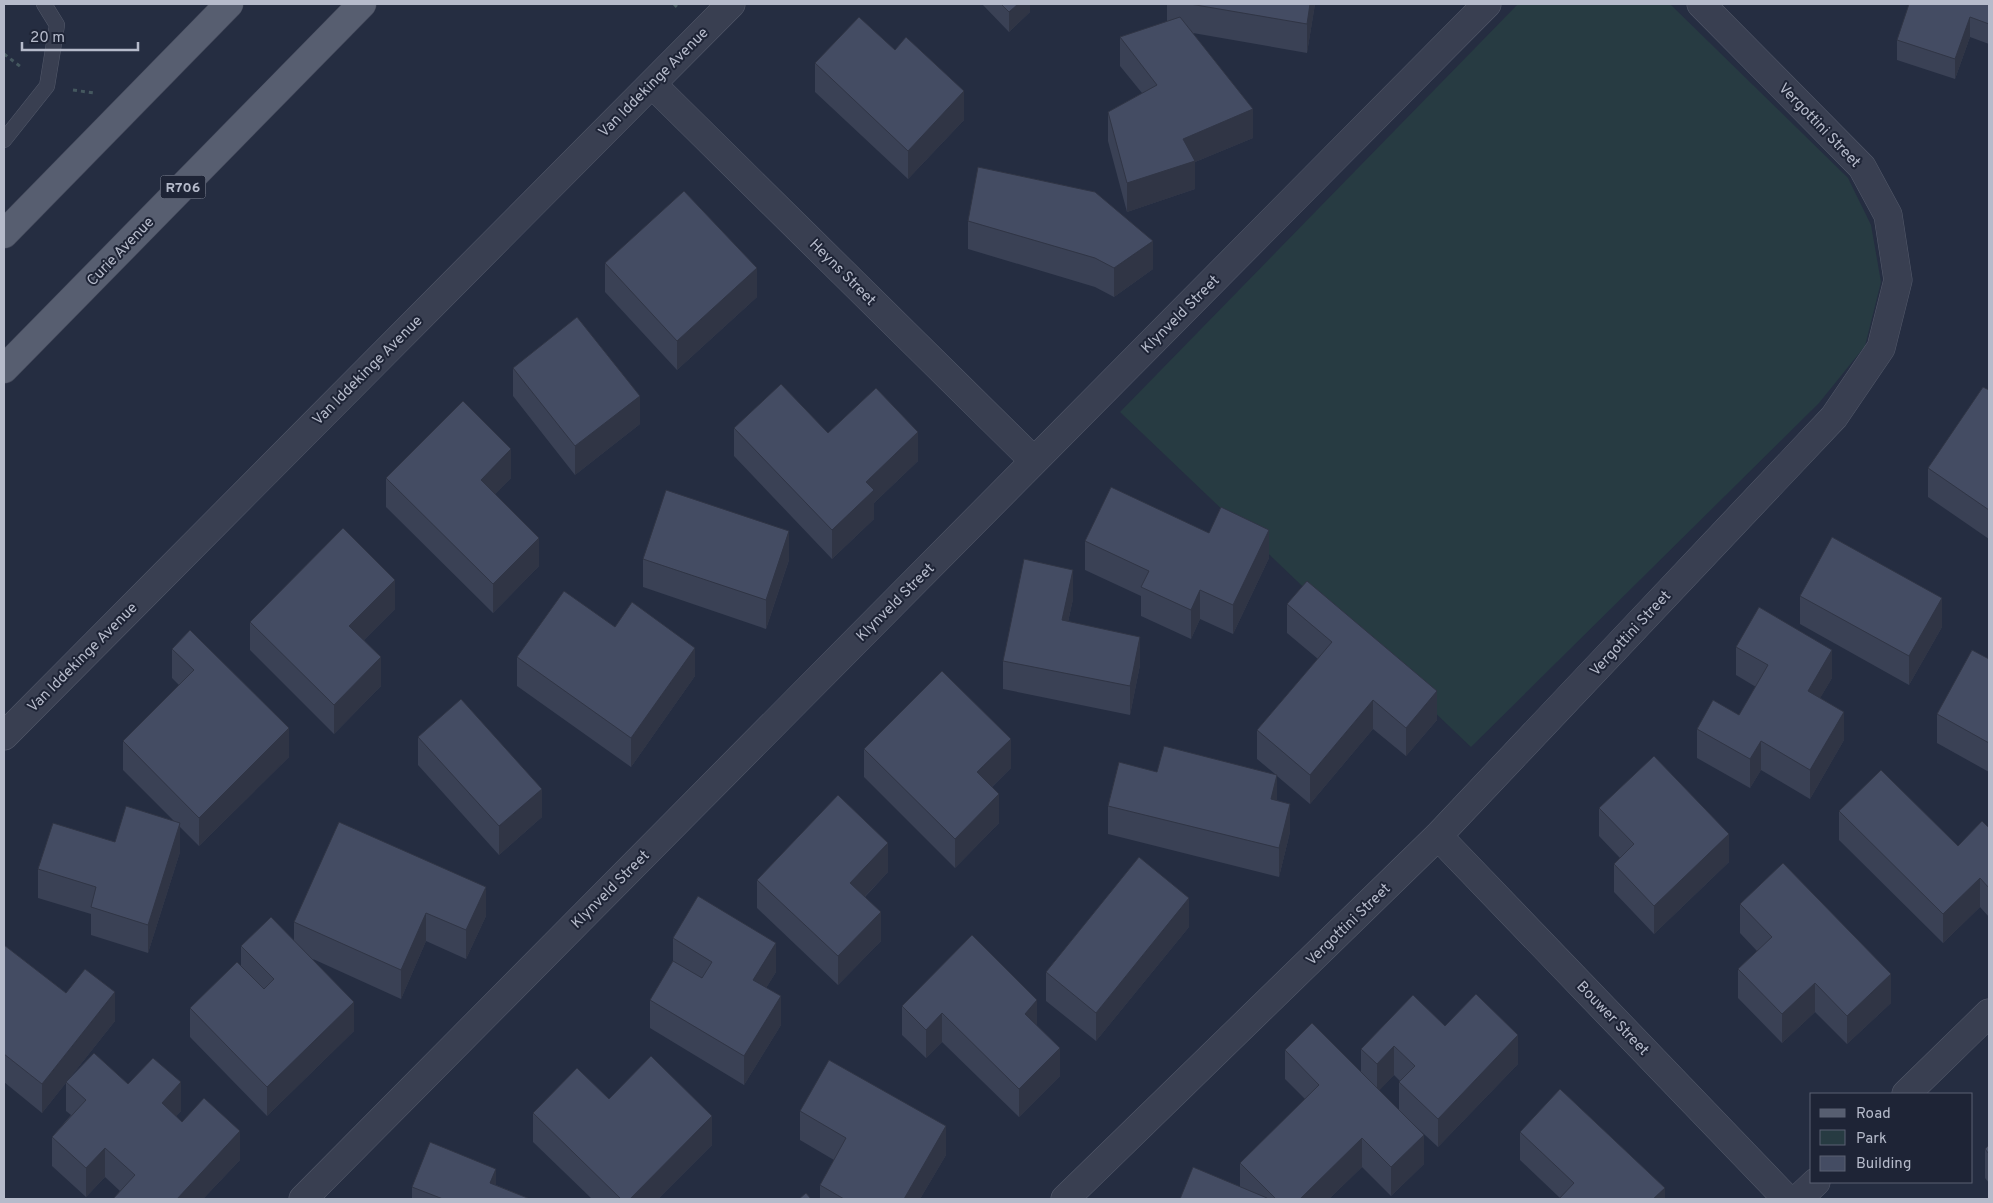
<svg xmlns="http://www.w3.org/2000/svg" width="1993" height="1203" font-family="Overpass,sans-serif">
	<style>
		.green { fill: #273b42 }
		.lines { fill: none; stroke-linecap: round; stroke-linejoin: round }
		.service-casing { stroke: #545a6b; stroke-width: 16 }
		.minor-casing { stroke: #545a6b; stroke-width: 29 }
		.primary-casing { stroke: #43485a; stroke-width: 29 }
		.path { stroke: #45585f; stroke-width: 3; stroke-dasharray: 4 4; stroke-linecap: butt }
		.service { stroke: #393f51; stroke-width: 15 }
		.minor { stroke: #393f51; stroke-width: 28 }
		.primary { stroke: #575e70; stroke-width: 28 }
		.wall { fill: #3a4155 }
		.shaded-wall { fill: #303545 }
		.building { fill: #444c63; stroke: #303545 }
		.labels { text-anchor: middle; stroke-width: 4; stroke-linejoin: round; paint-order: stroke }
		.shield { fill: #1e2436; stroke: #888e9e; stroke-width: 1 }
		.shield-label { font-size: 14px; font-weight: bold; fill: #b6bbcb }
		.street-label { font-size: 15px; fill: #b6bbcb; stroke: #1e2436 }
	</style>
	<rect width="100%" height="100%" fill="#252d41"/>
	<path class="green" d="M1518,4H1670L1848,178L1871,225L1881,282L1865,346L1819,403L1471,747L1120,412Z"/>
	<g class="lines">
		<defs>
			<path id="service" d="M4,140L47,86L57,25L44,4"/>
			<path id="minor" d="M652,84L1034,461
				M4,736L731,4
				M1438,836L1787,1199
				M1906,1094L1989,1013
				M303,1199L1487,4
				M1065,1199L1438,836L1834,417L1881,348L1898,280L1888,215L1862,167L1701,4
				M1798,1199L1816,1182"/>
			<path id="primary" d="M4,234L229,4
				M4,369L362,4"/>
		</defs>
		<use href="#service" class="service-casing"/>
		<use href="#minor" class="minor-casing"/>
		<use href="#primary" class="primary-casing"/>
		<path class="path" d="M674,4L679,9
			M4,54L21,67
			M73,90L94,93"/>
		<use href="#service" class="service"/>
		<use href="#minor" class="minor"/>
		<use href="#primary" class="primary"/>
	</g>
	<path class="wall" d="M982,4H1030V12L1009,32Z
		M1167,4H1315L1307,53L1193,33L1253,138L1195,162V189L1127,212L1108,141V112L1142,93L1120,66V37L1167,22Z
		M1989,4V44L1970,37L1955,79L1897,60V40Z
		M815,63L964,120L908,179L815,92Z
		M968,221L1153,269L1114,297L1095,287L968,249Z
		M605,263L757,297L677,370L605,292Z
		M513,368L640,424L575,475L513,396Z
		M1989,390V539L1928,497V468Z
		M734,428L828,433L918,461L874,503V519L832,559L734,456Z
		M386,478H511L495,494L539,566L493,613L386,507Z
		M1209,533L1269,558L1233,634L1200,619L1191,639L1141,616V596L1085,570V541Z
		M643,559L789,560L766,629L643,587Z
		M1800,596L1942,627L1909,685L1800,624Z
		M1073,599L1068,622L1140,665L1130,715L1003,689V661Z
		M1287,604L1437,720L1406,756L1373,729L1310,804L1277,776V801L1290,832L1279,877L1108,834V806L1275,774L1257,759V730L1318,659L1287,633Z
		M395,609L364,640L381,686L334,734L250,650V622Z
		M615,627L695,676L631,767L517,686V657Z
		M1736,647L1832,678L1820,698L1844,740L1810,799L1761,770L1750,788L1697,758V729L1739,715L1756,687L1736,675Z
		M172,649L289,757L199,846L180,827V852L148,953L91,935V914L38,898V869L174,821L123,770V741L179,685L172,678Z
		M1989,659V772L1937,743V714Z
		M418,737L542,817L499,855L418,765Z
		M864,749L1011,768L992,787L999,823L955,868L864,777Z
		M1599,808L1729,862L1654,934L1614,892V864L1620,858L1599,836Z
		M1839,811L1958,846L1989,828V917L1980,907L1943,943L1839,840Z
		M888,872L865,897L881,941L838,985L757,908V880Z
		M486,887V916L466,959L426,941L401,999L313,959L354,1031L267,1116L190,1037V1008L241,966V946L294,941V922Z
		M1740,904L1891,1003L1847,1044L1815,1012L1782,1043L1738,998V969L1757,951L1740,933Z
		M1189,927L1096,1041L1046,1001V972Z
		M673,938L776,972L766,988L781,1025L744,1085L650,1028V1000L673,961Z
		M4,945L66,993L115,1021L42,1113L4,1082Z
		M902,1006L1037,1026L1060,1076L1019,1117L942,1042L926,1058L902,1035Z
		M1445,1026L1518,1064L1438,1147L1399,1111V1082L1400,1081L1394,1075L1379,1090L1424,1164L1391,1196L1362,1167L1329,1199H1180L1240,1187V1163L1305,1099L1285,1079V1050L1361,1072V1049Z
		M66,1082L128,1084L181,1111L176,1116L182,1122L240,1160L203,1199H113L120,1191L105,1177L86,1197L52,1166V1137L71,1115L66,1111Z
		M609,1099L712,1145L658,1199H592L533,1142V1113Z
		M800,1111L946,1155L920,1199H820V1185L834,1160L800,1140Z
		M1520,1132L1665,1199L1560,1198L1520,1160Z
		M1989,1145V1183L1985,1178V1149Z
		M496,1185L530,1199H412V1187Z"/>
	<path class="shaded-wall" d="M1018,4H1030V12L1009,32V12Z
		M1310,4H1315L1307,53V24Z
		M1970,17V37L1955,79V59Z
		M964,91V120L908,179V151Z
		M1253,109V138L1195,162V189L1127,212V183L1183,139Z
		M1153,241V269L1114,297V268Z
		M757,268V297L677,370V341Z
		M640,396V424L575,475V446Z
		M918,432V461L874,503V519L832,559V530L866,482Z
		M511,449V478L481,509V480Z
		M1269,530V558L1233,634V605Z
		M789,531V560L766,629V600Z
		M539,538V566L493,613V584Z
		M1073,570V599L1062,649V620Z
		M395,580V609L349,655V626Z
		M1200,590V619L1191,639V610Z
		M1942,598V627L1909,685V656Z
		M1140,637V665L1130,715V686Z
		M695,648V676L631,767V738Z
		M1832,650V678L1808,719V691Z
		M381,657V686L334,734V705Z
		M1437,691V720L1406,756V728Z
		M1373,700V729L1310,804V775Z
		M1844,712V740L1810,799V770Z
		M289,728V757L199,846V818Z
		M1011,739V768L977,801V772Z
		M1761,741V770L1750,788V759Z
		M1277,775V803L1271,799Z
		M542,789V817L499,855V826Z
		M999,794V823L955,868V839Z
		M1290,804V832L1279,877V848Z
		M180,823V852L148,953V925Z
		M1729,834V862L1654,934V906Z
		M888,843V872L850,912V883Z
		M1980,878V907L1943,943V914Z
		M486,887V916L466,959V930Z
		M1189,898V927L1096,1041V1013Z
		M881,912V941L838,985V956Z
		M426,913V941L401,999V970Z
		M776,943V972L753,1009V980Z
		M1891,974V1003L1847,1044V1016Z
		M1815,983V1012L1782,1043V1014Z
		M115,992V1021L42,1113V1084Z
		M781,996V1025L744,1085V1056Z
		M1037,1000V1029L1025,1014Z
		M354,1002V1031L267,1116V1087Z
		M942,1013V1042L926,1058V1030Z
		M1518,1035V1064L1438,1147V1119Z
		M1394,1046V1075L1377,1093V1064Z
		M1060,1048V1076L1019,1117V1089Z
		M181,1082V1111L162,1132V1103Z
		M712,1116V1145L658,1199H630Z
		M946,1126V1155L920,1199H904Z
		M240,1131V1160L203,1199H177Z
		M1424,1135V1164L1391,1196V1167Z
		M1362,1138V1167L1329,1199H1300Z
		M105,1148V1177L86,1197V1168Z
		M496,1169V1197L490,1183Z
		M1665,1188V1199H1653Z"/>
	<path class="building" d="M1001,4H1018L1009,12Z
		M1190,4H1310L1307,24Z
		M1909,4H1989V24L1970,17L1955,59L1897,40Z
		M859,17L895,50L906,37L964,91L908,151L815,63Z
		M1180,17L1253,109L1183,139L1195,161L1127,183L1108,112L1157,85L1120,37Z
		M978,167L1095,192L1153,241L1114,268L1095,258L968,221Z
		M684,191L757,268L677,341L605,263Z
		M577,317L640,396L575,446L513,368Z
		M781,384L828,433L876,388L918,432L866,482L874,490L832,530L734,428Z
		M1983,387L1989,390V510L1928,468Z
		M463,401L511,449L481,480L539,538L493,584L386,478Z
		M1111,487L1209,533L1221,507L1269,530L1233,605L1200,590L1191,610L1141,587L1149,571L1085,541Z
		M666,490L789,531L766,600L643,559Z
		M343,528L395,580L349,626L381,657L334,705L250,622Z
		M1832,537L1942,598L1909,656L1800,596Z
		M1024,559L1073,570L1062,620L1140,637L1130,686L1003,661Z
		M1307,581L1437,691L1406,728L1373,700L1310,775L1257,730L1332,642L1287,604Z
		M564,591L615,627L632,602L695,648L631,738L517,657Z
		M1759,607L1832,650L1808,691L1844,712L1810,770L1761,741L1750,759L1697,729L1713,700L1739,715L1768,665L1736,647Z
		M190,630L289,728L199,818L123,741L194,670L172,649Z
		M1972,650L1989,659V743L1937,714Z
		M942,671L1011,739L977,772L999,794L955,839L864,749Z
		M461,699L542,789L499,826L418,737Z
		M1164,746L1277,775L1271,799L1290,804L1279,848L1108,806L1119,762L1157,772Z
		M1654,756L1729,834L1654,906L1614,864L1634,844L1599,808Z
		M1881,770L1958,846L1982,821L1989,828V888L1980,878L1943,914L1839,811Z
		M838,795L888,843L850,883L881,912L838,956L757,880Z
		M126,806L180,823L148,925L91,907L96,887L38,869L53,823L115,842Z
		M339,822L486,887L466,930L426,913L401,970L294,922Z
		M1139,857L1189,898L1096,1013L1046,972Z
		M1783,863L1891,974L1847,1016L1815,983L1782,1014L1738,969L1772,937L1740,904Z
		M698,896L776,943L753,980L781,996L744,1056L650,1000L673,961L702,978L712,962L673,938Z
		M271,917L354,1002L267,1087L190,1008L237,962L264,989L274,979L241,946Z
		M972,935L1037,1000L1025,1014L1060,1048L1019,1089L942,1013L926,1030L902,1006Z
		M4,945L66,993L85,969L115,992L42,1084L4,1054Z
		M1476,994L1518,1035L1438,1119L1399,1082L1415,1066L1394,1046L1377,1064L1361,1049L1413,995L1445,1026Z
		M1312,1023L1424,1135L1391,1167L1362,1138L1300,1199H1276L1240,1163L1319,1085L1285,1050Z
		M94,1053L128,1084L153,1058L181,1082L162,1103L182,1122L204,1098L240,1131L177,1199H113L135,1175L105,1148L86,1168L52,1137L86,1100L66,1082Z
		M651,1056L712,1116L630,1199H621L533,1113L577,1068L609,1099Z
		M829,1060L946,1126L904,1199H844L820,1185L846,1138L800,1111Z
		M1560,1089L1665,1188L1653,1199H1559L1574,1183L1520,1132Z
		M430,1142L496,1169L490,1183L530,1199H443L412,1187Z
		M1989,1145V1154L1985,1149Z
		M1193,1167L1267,1198V1199H1180Z
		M806,1193L811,1199H799Z"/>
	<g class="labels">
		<rect class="shield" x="160.5" y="175.5" width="45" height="23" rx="4"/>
		<g class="shield-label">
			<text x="183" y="192">R706</text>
		</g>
		<g class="street-label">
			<text transform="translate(653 82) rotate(-45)" y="5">Van Iddekinge Avenue</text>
			<text transform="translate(1820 125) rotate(46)" y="5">Vergottini Street</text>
			<text transform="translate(120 251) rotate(-46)" y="5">Curie Avenue</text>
			<text transform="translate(843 272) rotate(45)" y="5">Heyns Street</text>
			<text transform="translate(1180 314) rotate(-45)" y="5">Klynveld Street</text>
			<text transform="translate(367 370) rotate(-45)" y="5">Van Iddekinge Avenue</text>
			<text transform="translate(895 602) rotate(-45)" y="5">Klynveld Street</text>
			<text transform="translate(1630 633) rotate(-47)" y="5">Vergottini Street</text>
			<text transform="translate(82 657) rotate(-45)" y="5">Van Iddekinge Avenue</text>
			<text transform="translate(610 889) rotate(-45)" y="5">Klynveld Street</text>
			<text transform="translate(1348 924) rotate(-44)" y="5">Vergottini Street</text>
			<text transform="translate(1613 1018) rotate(46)" y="5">Bouwer Street</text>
		</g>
	</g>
	<rect width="1993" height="1203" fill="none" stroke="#b6bbcb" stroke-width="10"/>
	<rect x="1810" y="1093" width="162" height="90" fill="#1e2436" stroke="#5b6072"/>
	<rect x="1820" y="1109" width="25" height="8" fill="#575e70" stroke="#5b6072"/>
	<text x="1856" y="1118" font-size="15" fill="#b6bbcb">Road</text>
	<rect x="1820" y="1130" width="25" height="15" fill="#273b42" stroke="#5b6072"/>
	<text x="1856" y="1143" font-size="15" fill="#b6bbcb">Park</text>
	<rect x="1820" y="1156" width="25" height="15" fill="#444c63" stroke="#5b6072"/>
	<text x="1856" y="1168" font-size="15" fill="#b6bbcb">Building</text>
	<path d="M22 42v8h116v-8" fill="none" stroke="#b6bbcb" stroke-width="2.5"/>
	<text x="30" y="42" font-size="15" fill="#b6bbcb" stroke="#1e2436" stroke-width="4" paint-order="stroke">20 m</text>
</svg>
